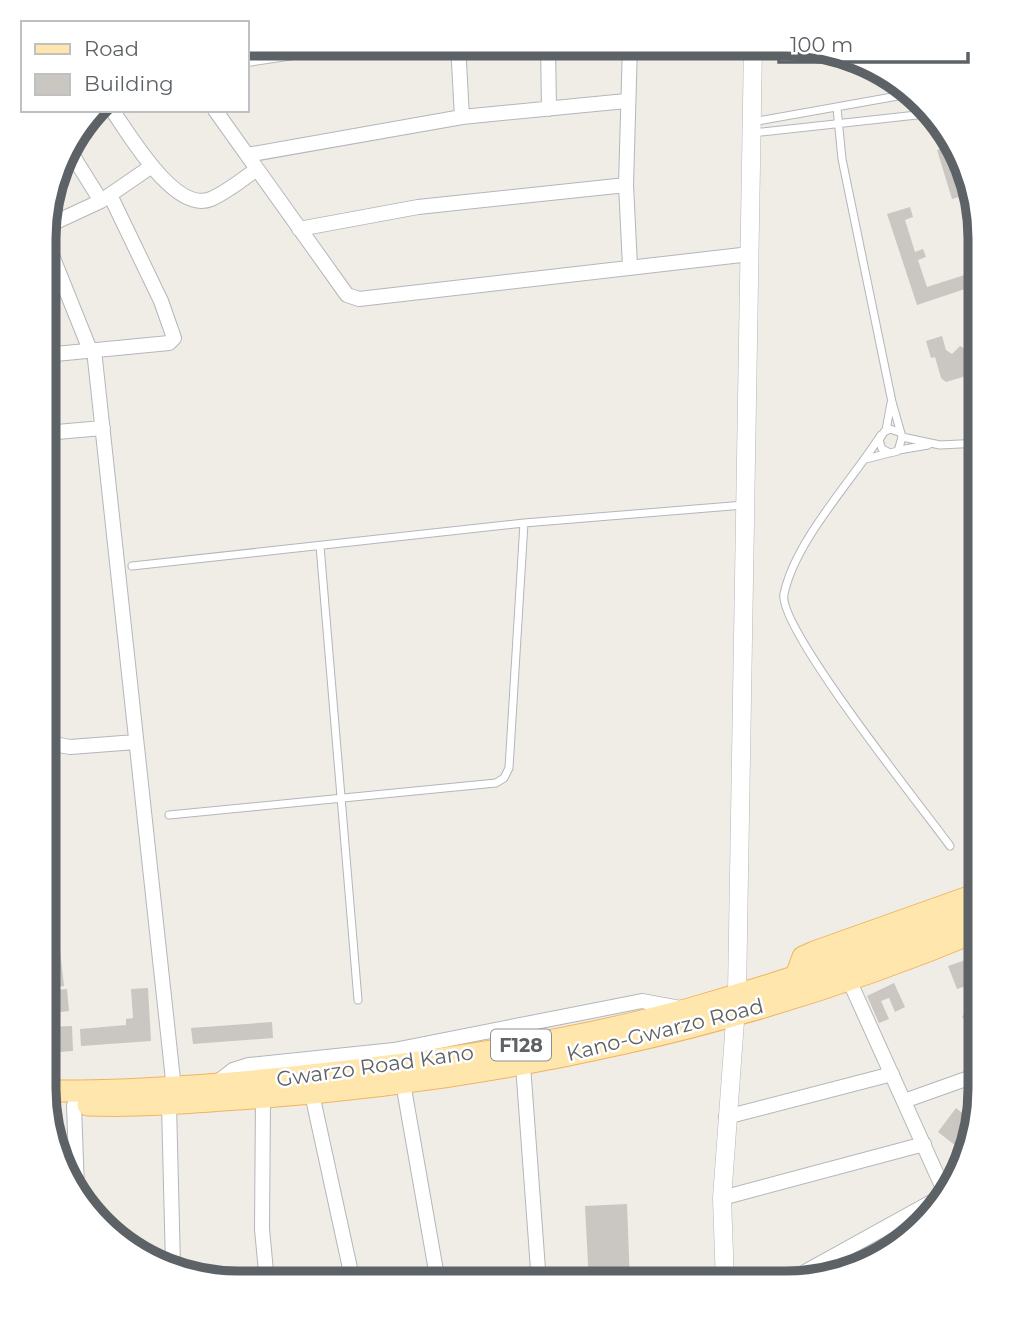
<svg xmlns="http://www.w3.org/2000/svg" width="1024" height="1327" font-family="Montserrat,sans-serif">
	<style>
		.building { fill: #cac7c3 }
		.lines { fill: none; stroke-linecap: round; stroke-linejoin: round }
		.service-casing { stroke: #b3b7ba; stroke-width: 9 }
		.minor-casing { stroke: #b3b7ba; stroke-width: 16 }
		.tertiary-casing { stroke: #b3b7ba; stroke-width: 19 }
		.primary-casing { stroke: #f0b45e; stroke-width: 23 }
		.service { stroke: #fff; stroke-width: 7 }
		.minor { stroke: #fff; stroke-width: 14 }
		.tertiary { stroke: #fff; stroke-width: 18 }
		.primary { stroke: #fee6ac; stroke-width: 21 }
		.labels { text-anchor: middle; stroke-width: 5; stroke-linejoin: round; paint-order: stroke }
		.shield { fill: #fff; stroke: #8e9194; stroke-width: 2 }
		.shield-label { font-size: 19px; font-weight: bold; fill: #5d6266 }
		.street-label { font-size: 21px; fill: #5d6266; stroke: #fff }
		.rim { fill: none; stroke: #5d6266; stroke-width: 9 }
	</style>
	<rect width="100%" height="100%" fill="#f0ece6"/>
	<path class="building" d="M954,145L960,152L970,194L952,199L937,150Z
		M910,207L913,217L905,220L915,252L923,249L926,257L918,260L927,287L980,270V284L917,305L887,214Z
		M942,336L946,350L952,354L960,346L967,350L966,365L980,361V375L967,381L966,376L946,382L941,378L935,357L931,358L926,341Z
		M60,950L64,986L44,989V951Z
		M980,955V981L957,989L948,966Z
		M894,983L905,1007L895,1012L889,998L881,1001L889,1019L879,1023L867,996Z
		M148,988L151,1041L81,1046L80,1029L126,1025V1019L133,1018L131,989Z
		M67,989L69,1011L44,1014V991Z
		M980,992V1030L962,1017Z
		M272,1022L273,1038L193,1044L191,1028Z
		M72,1026L73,1051L44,1053V1027Z
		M956,1108L973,1122L956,1146L938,1132Z
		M627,1204L630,1283H589L585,1206Z"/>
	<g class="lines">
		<defs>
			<path id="service" d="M837,108L842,159L892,402L902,437L898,451L890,453L882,449L879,440L884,432L890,429L899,432
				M752,122L909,94
				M752,133L926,114
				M886,430L891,403
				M881,435C851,482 795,541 784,594C777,627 924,810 950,846
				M902,437L940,445L980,443
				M899,450L928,445
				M866,459L889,453
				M320,546L358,1000
				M132,566L524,523L744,505
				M169,815L496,783L504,778L509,768L524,523"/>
			<path id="minor" d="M458,44L462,117
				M548,45L549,109
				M247,59L346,44
				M112,110C130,135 175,214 211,199C227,192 243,179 257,169
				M215,110L347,295L359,299L750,254
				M68,148L101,201
				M247,155L462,117L626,101
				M45,227L101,201L152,166
				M299,229L418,207L626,185
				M45,238L90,350
				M630,266L626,185L630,45
				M94,350L174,1089
				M45,355L169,343L174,338L161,301L110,195
				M45,433L103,428
				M44,719L46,731L54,744L70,747L136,742
				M849,980L947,1197
				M523,1065L539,1283
				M403,1083L438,1282
				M215,1084L233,1070L249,1065L394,1050L642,1001L680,1008
				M312,1094L353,1282
				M263,1097L262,1229L267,1282
				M904,1101L980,1074
				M74,1105L77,1190
				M169,1105L173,1266
				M726,1117L892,1074
				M722,1198L924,1144
				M785,1283L946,1194"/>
			<path id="tertiary" d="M725,1283L722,1198L737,994L753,45"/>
			<path id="primary" d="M796,976L803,957L814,952L980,893
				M44,1091C140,1092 234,1084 329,1073C450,1059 572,1041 689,1009C787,981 885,948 980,910
				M88,1105C143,1107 197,1102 252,1098C500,1080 750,1027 980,930"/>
		</defs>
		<use href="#service" class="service-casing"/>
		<use href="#minor" class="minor-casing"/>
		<use href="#tertiary" class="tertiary-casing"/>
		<use href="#primary" class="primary-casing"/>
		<use href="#service" class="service"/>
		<use href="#minor" class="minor"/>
		<use href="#tertiary" class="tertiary"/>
		<use href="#primary" class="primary"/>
	</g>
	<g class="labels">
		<rect class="shield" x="491" y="1029.5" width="60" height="31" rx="5"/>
		<g class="shield-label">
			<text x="521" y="1052">F128</text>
		</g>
		<g class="street-label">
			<text transform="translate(665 1030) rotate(-14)" y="7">Kano-Gwarzo Road</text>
			<text transform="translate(375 1066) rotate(-8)" y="7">Gwarzo Road Kano</text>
		</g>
	</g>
	<path d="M0 0H1024V1327H0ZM238 56H786A182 182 0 0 1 968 238V1089A182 182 0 0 1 786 1271H238A182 182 0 0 1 56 1089V238A182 182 0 0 1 238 56Z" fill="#fff" fill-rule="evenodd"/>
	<path class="rim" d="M238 56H786A182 182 0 0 1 968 238V1089A182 182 0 0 1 786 1271H238A182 182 0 0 1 56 1089V238A182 182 0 0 1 238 56Z"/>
	<rect x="21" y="21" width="228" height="91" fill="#ffffff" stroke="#bec0c2" stroke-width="2"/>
	<rect x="35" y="44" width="35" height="10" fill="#fee6ac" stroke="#bec0c2" stroke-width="2"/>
	<text x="84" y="56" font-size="21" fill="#5d6266">Road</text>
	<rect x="35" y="74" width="35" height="21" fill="#cac7c3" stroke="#bec0c2" stroke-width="2"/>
	<text x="84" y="91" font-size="21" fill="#5d6266">Building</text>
	<path d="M779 52v10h189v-10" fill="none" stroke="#5d6266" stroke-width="3.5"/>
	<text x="790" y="52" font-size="21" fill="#5d6266" stroke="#ffffff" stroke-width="5" paint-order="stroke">100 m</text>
</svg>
